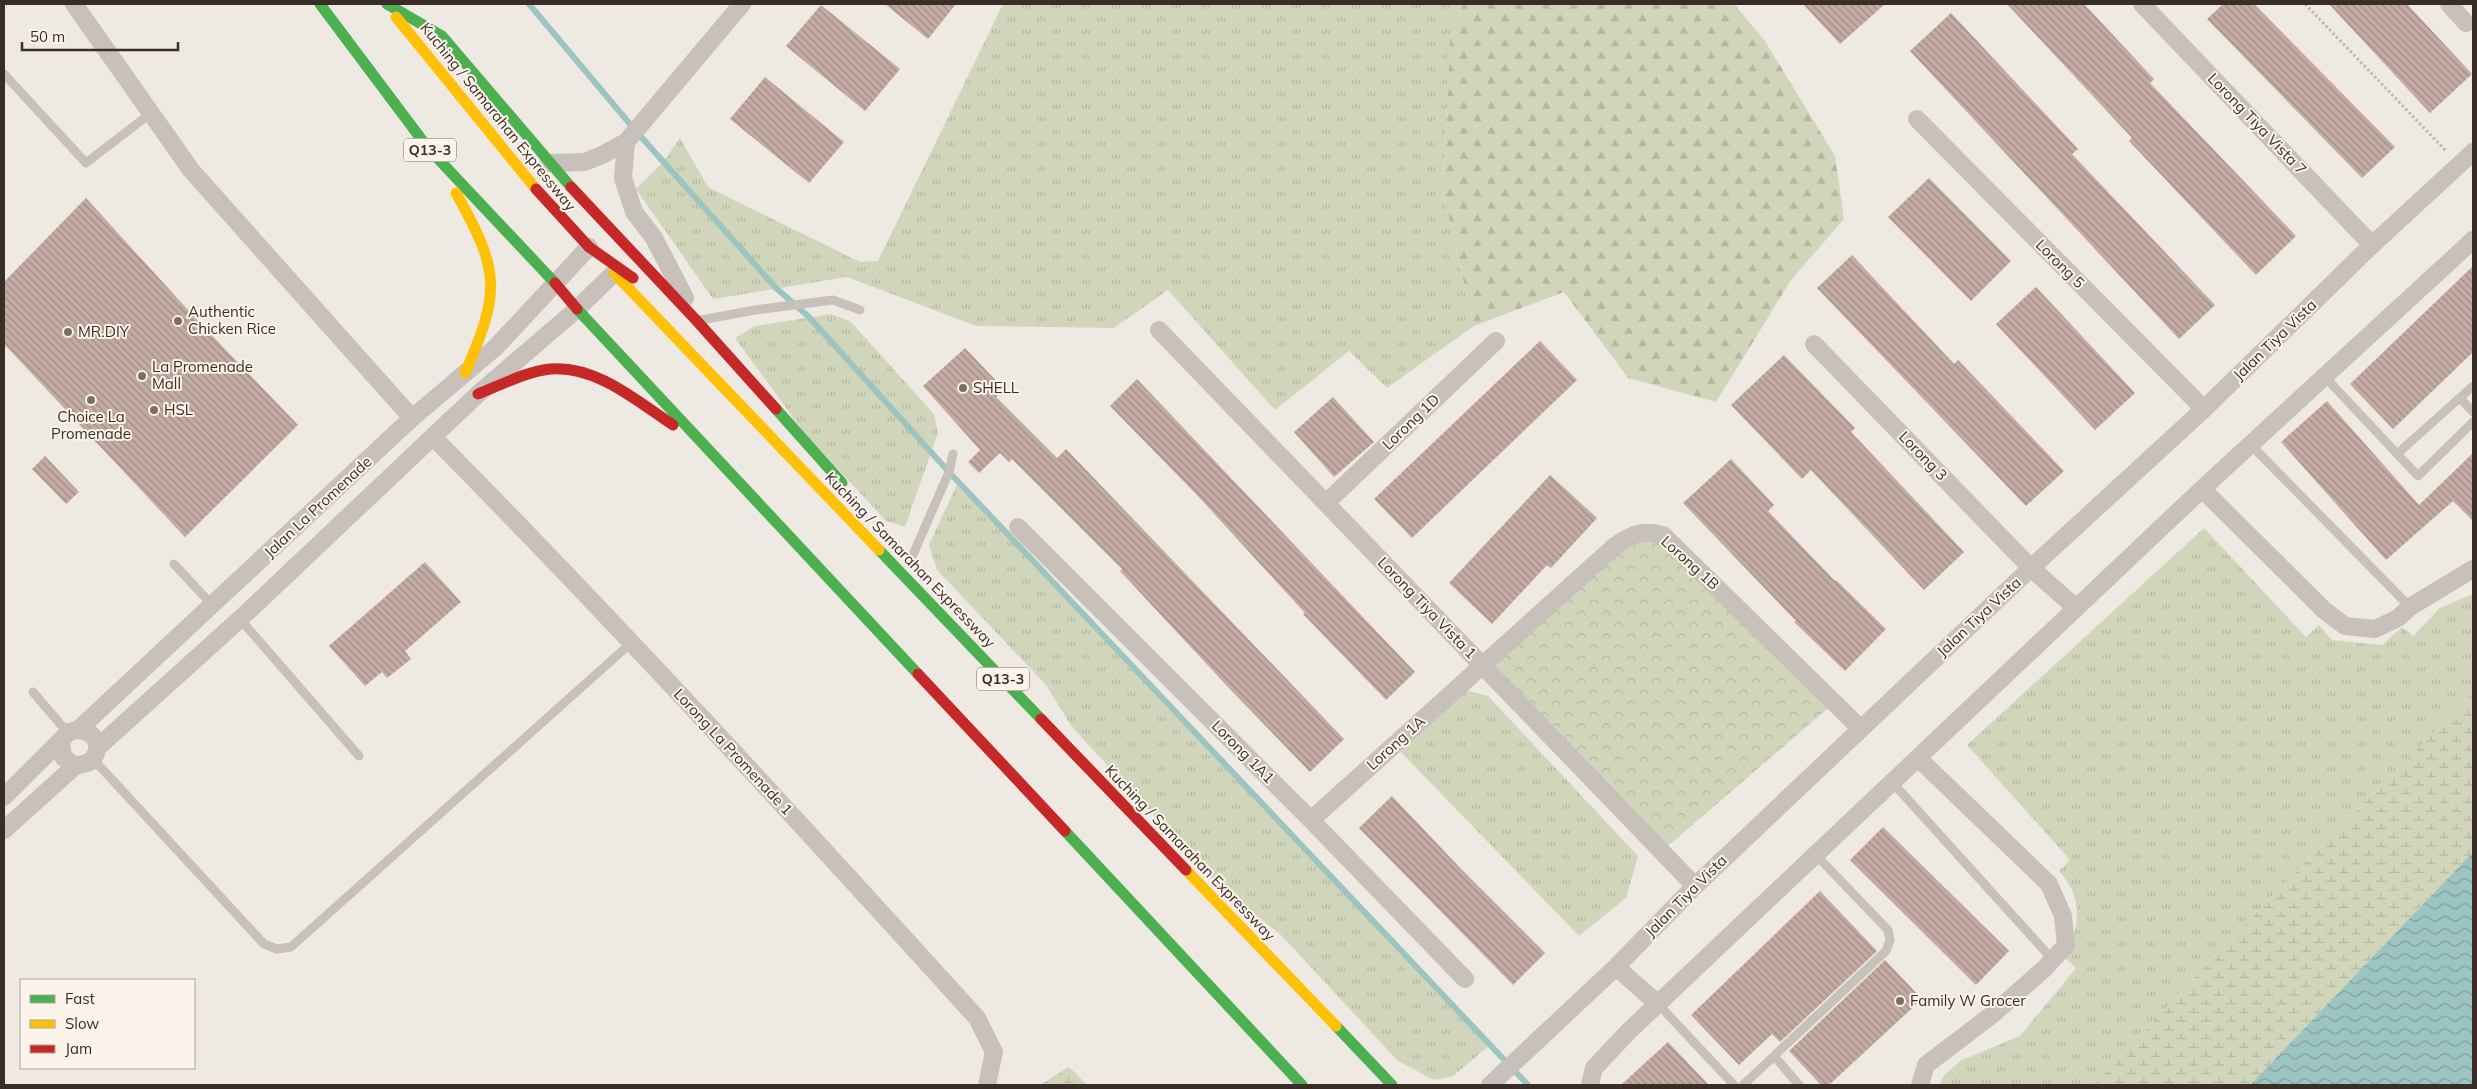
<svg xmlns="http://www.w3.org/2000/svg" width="2477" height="1089" font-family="Mulish,sans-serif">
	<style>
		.grass { fill: url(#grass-tufts) }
		.forest { fill: url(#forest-firs) }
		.wetland { fill: url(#wetland-marsh) }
		.park { fill: url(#park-crowns) }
		.water { fill: url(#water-waves) }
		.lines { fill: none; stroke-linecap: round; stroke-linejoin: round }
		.stream { stroke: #9cc5c2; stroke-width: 6 }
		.building { fill: url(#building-back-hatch) }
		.path { stroke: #c1b9b3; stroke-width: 3; stroke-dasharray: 2.5 2.5; stroke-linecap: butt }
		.lane { stroke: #c8c0bb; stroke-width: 9 }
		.street { stroke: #c8c0bb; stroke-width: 18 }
		.fast { stroke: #4caf50; stroke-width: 11 }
		.slow { stroke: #ffc107; stroke-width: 11 }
		.jam { stroke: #c62828; stroke-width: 11 }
		.poi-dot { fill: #796f69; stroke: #fcf3ea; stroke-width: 2 }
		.labels { text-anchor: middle; stroke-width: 4; stroke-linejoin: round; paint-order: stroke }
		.shield { fill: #fcf3ea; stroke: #746862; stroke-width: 1 }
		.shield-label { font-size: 14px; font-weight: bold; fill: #3a2d28 }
		.street-label { font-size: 15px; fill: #3a2d28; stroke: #fcf3ea }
		.poi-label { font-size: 15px; fill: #3a2d28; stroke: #fcf3ea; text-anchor: start }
	</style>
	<defs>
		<pattern id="grass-tufts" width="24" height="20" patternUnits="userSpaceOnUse" patternTransform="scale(1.25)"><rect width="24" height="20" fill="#d1d6bb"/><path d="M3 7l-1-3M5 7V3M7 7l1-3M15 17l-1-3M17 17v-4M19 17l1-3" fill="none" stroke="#b4b8a1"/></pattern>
		<pattern id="forest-firs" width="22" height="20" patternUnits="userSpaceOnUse" patternTransform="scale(1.25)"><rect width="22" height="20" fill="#d1d6bb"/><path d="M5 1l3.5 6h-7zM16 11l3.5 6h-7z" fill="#b4b8a1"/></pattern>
		<pattern id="wetland-marsh" width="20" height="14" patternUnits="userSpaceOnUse" patternTransform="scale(1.25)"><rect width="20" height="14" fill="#d1d6bb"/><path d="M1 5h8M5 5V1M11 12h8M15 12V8" fill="none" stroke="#b4b8a1"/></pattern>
		<pattern id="park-crowns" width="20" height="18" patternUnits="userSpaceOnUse" patternTransform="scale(1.25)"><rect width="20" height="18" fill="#d1d6bb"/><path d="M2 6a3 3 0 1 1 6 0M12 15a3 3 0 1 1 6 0" fill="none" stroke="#b4b8a1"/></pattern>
		<pattern id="water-waves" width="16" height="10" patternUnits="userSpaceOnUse" patternTransform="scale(1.25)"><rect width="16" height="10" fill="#9cc5c2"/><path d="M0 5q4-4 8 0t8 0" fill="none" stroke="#80a09e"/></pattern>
		<pattern id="building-back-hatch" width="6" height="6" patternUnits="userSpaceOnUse" patternTransform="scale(1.25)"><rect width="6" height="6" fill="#c4aba3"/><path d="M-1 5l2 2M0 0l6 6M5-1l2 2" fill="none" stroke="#a08c85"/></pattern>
	</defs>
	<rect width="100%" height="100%" fill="#efe9e3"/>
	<path class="grass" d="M1003,4H1463L1450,38L1443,192L1474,326L1387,388L1349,351L1275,410L1168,290L1114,328L976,326L847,277L713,299L636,189L664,161L680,138L708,187L860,262L878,261Z
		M831,314L850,321L934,414L938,433L905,527L886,521L803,431L735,338L755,326Z
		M958,482L1490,1045L1453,1076L1434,1080L1398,1061L1281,935L1222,889L1072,727L1046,685L937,570L929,545Z
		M2204,528L2306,637L2319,625L2332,640L2382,645L2402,627L2413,636L2440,608L2473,594V693L2273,895L2093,1085H1939L1945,1074L1962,1060L2020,1036L2076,968L2065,958C2079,925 2085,900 2059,871L2070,860L1967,745Z
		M1457,688L1488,696L1638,856L1626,898L1579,936L1394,745Z"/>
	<path class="forest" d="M1463,4H1734L1765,41L1835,156L1844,219L1791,280L1716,402L1628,378L1564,292L1474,326L1443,192L1450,38Z"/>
	<path class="wetland" d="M2473,693V852L2250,1085H2093L2273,895Z
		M1069,1067L1087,1085H1040Z"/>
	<path class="park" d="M1648,532L1834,703L1662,851L1482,665L1616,545Z"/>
	<path class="water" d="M2473,852V1085H2250Z"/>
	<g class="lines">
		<path class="stream" d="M529,4L635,130L776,288L809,317L949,472L1528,1085"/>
	</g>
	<path class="building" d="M885,4H956L928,39Z
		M1803,4H1885L1840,44Z
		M2007,4H2084L2154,79L2150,83L2296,236L2256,275L2129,141L2132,138Z
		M2223,4H2254L2395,147L2362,178L2207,19Z
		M2329,4H2407L2472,74L2430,113Z
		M821,5L900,69L865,111L786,46Z
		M1951,13L2078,149L2072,154L2215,305L2179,339L1910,51Z
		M765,77L844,142L809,183L730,119Z
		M1929,178L2011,261L1971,301L1888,217Z
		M86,198L198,321L298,425L185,537L4,344V282Z
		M1852,255L1954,364L1958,360L2064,471L2026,506L1817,288Z
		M2473,266V352L2393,429L2350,384Z
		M2036,287L2135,393L2095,430L1996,324Z
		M1540,341L1577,380L1412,538L1374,499Z
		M965,348L1004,389L996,397L1057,458L1066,449L1344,739L1310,772L1228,687L1120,571L1122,569L1012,459L1009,462L1000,453L979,473L968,462L980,450L923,386Z
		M1784,355L1855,428L1851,432L1964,552L1924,590L1811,470L1802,479L1731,405Z
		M1137,379L1415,672L1386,700L1303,614L1305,613L1197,495L1110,406Z
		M1333,397L1374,442L1334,477L1294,432Z
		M2327,401L2419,505L2473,453V521L2453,501L2386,560L2281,442Z
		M45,456L79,492L66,504L32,469Z
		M1731,459L1774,505L1768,511L1835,581L1836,580L1886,629L1845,671L1794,622L1796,621L1683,503Z
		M1550,475L1597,518L1551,568L1547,565L1492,624L1449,583Z
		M425,562L461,602L405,651L411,659L387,678L382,672L365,686L329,646Z
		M1392,796L1462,870L1545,953L1513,985L1359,828Z
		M1883,827L2009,951L1976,985L1850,860Z
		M1820,891L1877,951L1780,1042L1772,1034L1739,1065L1691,1015Z
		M1885,960L1922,999L1829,1085H1821L1789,1051Z
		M1668,1042L1709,1085H1621Z"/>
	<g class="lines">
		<path class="path" d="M2305,4L2447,152"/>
		<path class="lane" d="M4,74L86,163L151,113
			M701,320L755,310L833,300L860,310
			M2324,376L2418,476L2473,422
			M2460,398L2473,412
			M2250,444L2410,607
			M2397,454L2473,386
			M912,557L949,472L953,454
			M174,564L213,606
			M240,619L359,756
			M33,692L68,733
			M93,759L264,944L277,949L291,947L631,643
			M1892,782L2053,960
			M1658,1004L1734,1085
			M1775,1057L1799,1085
			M1743,1085L1886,951L1890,940L1888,930L1815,854"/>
		<path class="street" d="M74,4L191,170L412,418
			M2142,4L2372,245
			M2449,4L2466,23
			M1917,119L2204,409
			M626,142L623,178L634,212L654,238L685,298
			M548,163L585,162L602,155L626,142L742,4
			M1159,330L1695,886
			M1814,344L2031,568L2076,608
			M434,438C620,626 799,822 977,1018L994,1052L987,1085
			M2202,489L2324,610L2345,626L2375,629L2398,618L2410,607L2473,569
			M1326,503L1496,341
			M1018,527L1311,820L1465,979
			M79,729L412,418L496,347L589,247
			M97,748L240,619L478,394L577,309L614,273
			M1918,758L2049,884L2063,916L2066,945L2045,968L1993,1014L1926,1065L1920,1085
			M4,797L69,732C91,724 107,745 90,762L75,766L63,757L61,742
			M1311,820L1616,545C1635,533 1641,530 1663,535L1861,729
			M4,830L75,766
			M1616,967L1658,1004
			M1490,1085L1616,967L1695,886L2031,568L2204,409L2372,245L2473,152
			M1590,1085L1594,1068L1628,1032L2202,489L2473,240"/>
		<path class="fast" d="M320,4L428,148L555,283
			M387,4L442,36L571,187
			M577,309L918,674
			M776,409L842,483
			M879,550L1041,719
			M1065,831L1302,1085
			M1336,1026L1392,1085"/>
		<path class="slow" d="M396,17L536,189
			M456,193C500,271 501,291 465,373
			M614,273L879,550
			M1186,870L1336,1026"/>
		<path class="jam" d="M571,187L696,320L776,409
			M536,189L589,247L633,278
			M555,283L577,309
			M478,394C501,385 525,372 550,369C596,365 637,401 673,425
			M918,674L1065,831
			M1041,719L1186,870"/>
	</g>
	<g class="poi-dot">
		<circle cx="178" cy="321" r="5"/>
		<circle cx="68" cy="332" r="5"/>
		<circle cx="142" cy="376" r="5"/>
		<circle cx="963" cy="388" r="5"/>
		<circle cx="91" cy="400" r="5"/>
		<circle cx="154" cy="410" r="5"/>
		<circle cx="1900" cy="1001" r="5"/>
	</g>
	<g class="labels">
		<g class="shield">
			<rect x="404" y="138.5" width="52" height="23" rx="4"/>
			<rect x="977" y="667.5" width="52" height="23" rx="4"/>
		</g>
		<g class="shield-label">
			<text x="430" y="155">Q13-3</text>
			<text x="1003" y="684">Q13-3</text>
		</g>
		<g class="street-label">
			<text transform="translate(498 117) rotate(51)" y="5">Kuching / Samarahan Expressway</text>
			<text transform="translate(2257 124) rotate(46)" y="5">Lorong Tiya Vista 7</text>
			<text transform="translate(2060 264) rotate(45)" y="5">Lorong 5</text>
			<text transform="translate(2275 340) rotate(-44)" y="5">Jalan Tiya Vista</text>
			<text transform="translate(1411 422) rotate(-44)" y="5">Lorong 1D</text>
			<text transform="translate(1923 456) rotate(46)" y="5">Lorong 3</text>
			<text transform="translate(318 507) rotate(-43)" y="5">Jalan La Promenade</text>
			<text transform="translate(910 560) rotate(46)" y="5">Kuching / Samarahan Expressway</text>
			<text transform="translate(1690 563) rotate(42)" y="5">Lorong 1B</text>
			<text transform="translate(1427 608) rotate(46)" y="5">Lorong Tiya Vista 1</text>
			<text transform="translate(1979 617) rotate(-43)" y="5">Jalan Tiya Vista</text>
			<text transform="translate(1396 743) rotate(-42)" y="5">Lorong 1A</text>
			<text transform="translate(733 752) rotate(47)" y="5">Lorong La Promenade 1</text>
			<text transform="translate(1243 752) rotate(45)" y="5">Lorong 1A1</text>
			<text transform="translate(1190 853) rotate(46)" y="5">Kuching / Samarahan Expressway</text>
			<text transform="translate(1686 896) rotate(-45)" y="5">Jalan Tiya Vista</text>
		</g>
		<g class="poi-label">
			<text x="188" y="317">Authentic<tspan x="188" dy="17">Chicken Rice</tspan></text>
			<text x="78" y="337">MR.DIY</text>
			<text x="152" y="372">La Promenade<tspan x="152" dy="17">Mall</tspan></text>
			<text x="973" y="393">SHELL</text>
			<text x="164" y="415">HSL</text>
			<text x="91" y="422" text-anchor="middle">Choice La<tspan x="91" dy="17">Promenade</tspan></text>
			<text x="1910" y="1006">Family W Grocer</text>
		</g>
	</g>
	<rect width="2477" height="1089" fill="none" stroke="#3a2d28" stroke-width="10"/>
	<rect x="20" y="979" width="175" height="90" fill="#fcf3ea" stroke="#aea49c"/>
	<rect x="30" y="995" width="25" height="8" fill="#4caf50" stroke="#aea49c"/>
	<text x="65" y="1004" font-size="15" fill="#3a2d28">Fast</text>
	<rect x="30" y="1020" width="25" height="8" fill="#ffc107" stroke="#aea49c"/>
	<text x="65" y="1029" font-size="15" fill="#3a2d28">Slow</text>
	<rect x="30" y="1045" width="25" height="8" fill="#c62828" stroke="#aea49c"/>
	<text x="65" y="1054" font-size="15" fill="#3a2d28">Jam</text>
	<path d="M22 42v8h156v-8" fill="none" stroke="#3a2d28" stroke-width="2.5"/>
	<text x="30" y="42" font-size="15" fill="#3a2d28" stroke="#fcf3ea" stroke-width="4" paint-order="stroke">50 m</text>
</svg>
